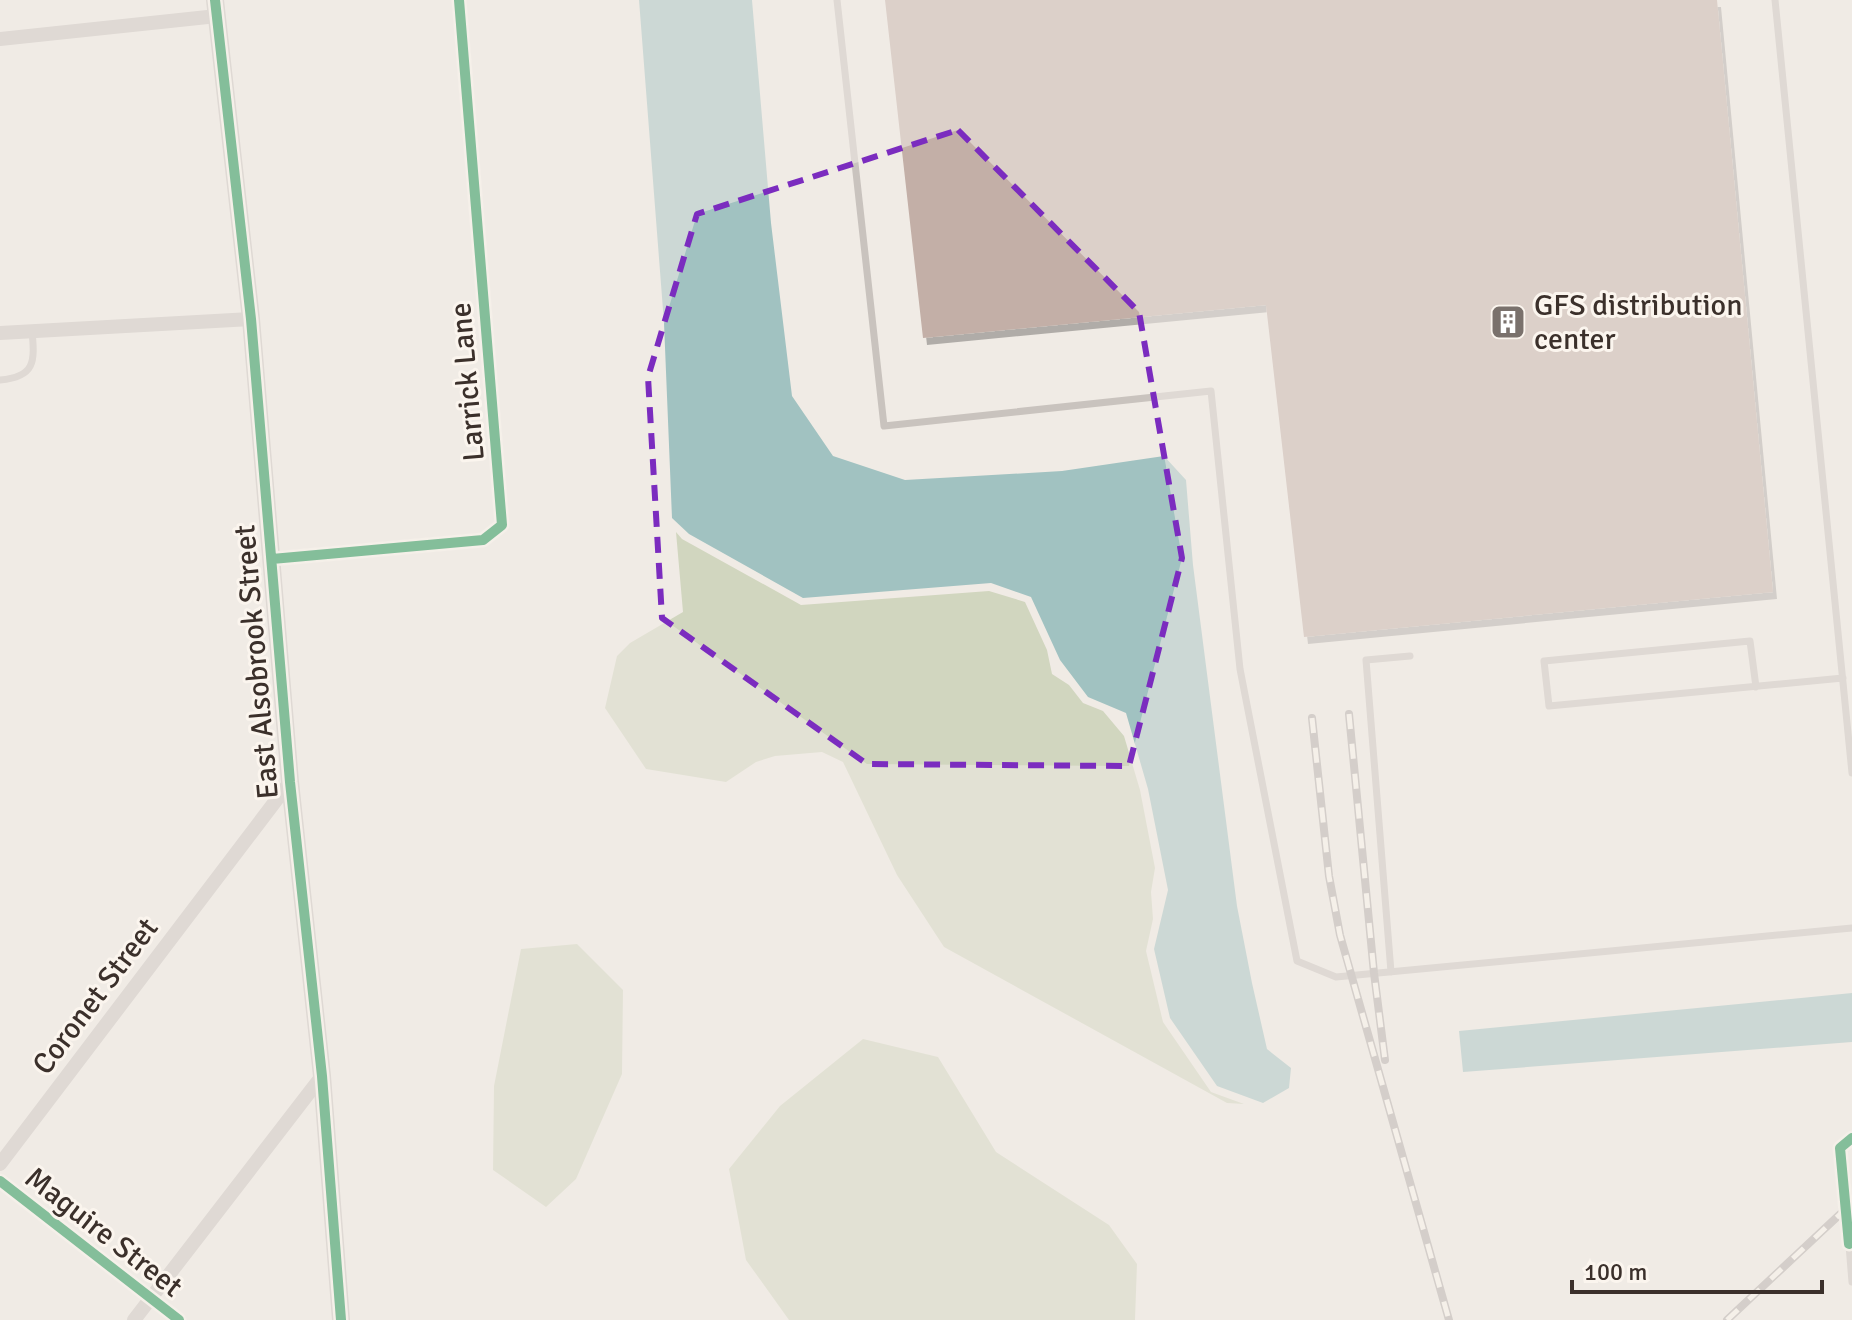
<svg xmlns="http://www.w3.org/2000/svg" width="1852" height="1320" font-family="Signika,sans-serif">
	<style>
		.green { fill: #d1d6bf }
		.water { fill: #a1c2c1 }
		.building { fill: #c3afa7; filter: url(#shadow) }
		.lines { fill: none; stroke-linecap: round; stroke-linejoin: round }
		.service { stroke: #c9c3be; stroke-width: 7 }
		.minor { stroke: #c9c3be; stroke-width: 14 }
		.tertiary { stroke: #c9c3be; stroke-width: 18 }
		.rail-casing { stroke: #b1aca8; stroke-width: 8 }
		.rail { stroke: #fbf5ee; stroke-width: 5; stroke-dasharray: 15; stroke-linecap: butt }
		.cycleway-casing { stroke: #fbf5ee; stroke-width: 15 }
		.cycleway { stroke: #00873e; stroke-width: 10 }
		.marked { fill: none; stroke: #7b2cbf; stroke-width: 6; stroke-dasharray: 16 10; stroke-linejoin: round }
		.labels { text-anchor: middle; stroke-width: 6; stroke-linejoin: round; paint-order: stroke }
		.poi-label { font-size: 30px; fill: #3b302b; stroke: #fbf5ee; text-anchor: start }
		.street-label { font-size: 30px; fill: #3b302b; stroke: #fbf5ee }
	</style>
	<defs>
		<filter id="shadow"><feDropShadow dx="4" dy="7" stdDeviation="0" flood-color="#0004"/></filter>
	</defs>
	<rect width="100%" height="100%" fill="#f0ebe5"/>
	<path class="green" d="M676,532L682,539L801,605L989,591L1025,602L1047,650L1052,674L1069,685L1083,703L1103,711L1124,736L1140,790L1155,868L1151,892L1153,919L1146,951L1163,1022L1211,1092L1244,1104L1227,1103L944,947L897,875L843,762L822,752L775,756L756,762L726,782L646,769L605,708L617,656L630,643L683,612Z
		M577,944L623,990L622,1074L576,1179L546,1207L493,1170L494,1086L521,949Z
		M863,1039L938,1057L996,1152L1109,1225L1137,1264L1135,1320H789L746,1260L729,1169L780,1106Z"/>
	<path class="water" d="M639,0H752L771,223L792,396L833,456L905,480L1062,471L1164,456L1186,480L1193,565L1237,906L1252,983L1267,1049L1291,1068L1289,1088L1263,1103L1217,1086L1170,1018L1154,949L1168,890L1148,789L1126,713L1088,697L1060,660L1031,597L991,583L803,598L689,534L672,518L664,323Z
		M1852,993V1042L1463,1072L1459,1031Z"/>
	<path class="building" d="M885,0H1717L1773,592L1304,637L1266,305L923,338Z"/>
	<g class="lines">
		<path class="service" d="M837,0L884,426L1211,391L1240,669L1297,961L1336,977L1852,928
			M1775,0L1852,773
			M0,380C35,377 35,362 32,331
			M1756,687L1750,641L1544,661L1549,706L1843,678
			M1391,972L1366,660L1410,656
			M1849,1245L1852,1282"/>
		<path class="minor" d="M0,39L217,16
			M0,333L251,319
			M272,559L483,540L502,525L459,0
			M0,1164L290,782
			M0,1181L179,1320
			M1849,1244L1840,1148L1852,1138
			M134,1320L322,1076"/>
		<path class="tertiary" d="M215,0L251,319L290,782L322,1076L341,1320"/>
		<defs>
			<path id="rail" d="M1349,714L1374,973L1385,1060
				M1312,718L1329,876L1340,935L1449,1320
				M1727,1320L1852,1203"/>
		</defs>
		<use href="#rail" class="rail-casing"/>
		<use href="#rail" class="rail"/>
		<defs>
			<path id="cycleway" d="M215,0L251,319L290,782L322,1076L341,1320
				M272,559L483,540L502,525L459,0
				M0,1181L179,1320
				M1849,1244L1840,1148L1852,1138"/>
		</defs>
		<use href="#cycleway" class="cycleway-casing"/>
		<use href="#cycleway" class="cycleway"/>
	</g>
	<path d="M0 0H1852V1320H0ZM958,130L1139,312L1182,558L1129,766L867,764L662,618L648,377L697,214Z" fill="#f0ebe5" fill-opacity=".55" fill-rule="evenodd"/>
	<path class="marked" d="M958,130L1139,312L1182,558L1129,766L867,764L662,618L648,377L697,214Z"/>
	<defs>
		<symbol id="building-square" viewBox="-11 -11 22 22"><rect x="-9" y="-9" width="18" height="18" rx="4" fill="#7a716c" stroke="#fbf5ee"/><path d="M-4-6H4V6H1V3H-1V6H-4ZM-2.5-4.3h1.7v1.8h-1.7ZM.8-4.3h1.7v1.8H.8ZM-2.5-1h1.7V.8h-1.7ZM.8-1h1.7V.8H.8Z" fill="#fff"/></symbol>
	</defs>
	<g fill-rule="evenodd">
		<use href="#building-square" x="1488" y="302" width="40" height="40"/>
	</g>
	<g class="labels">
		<g class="poi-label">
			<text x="1534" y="315">GFS distribution<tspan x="1534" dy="34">center</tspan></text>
		</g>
		<g class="street-label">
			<text transform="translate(467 382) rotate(-95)" y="10">Larrick Lane</text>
			<text transform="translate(256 662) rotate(-95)" y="10">East Alsobrook Street</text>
			<text transform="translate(95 996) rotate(-53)" y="10">Coronet Street</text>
			<text transform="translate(104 1232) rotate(38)" y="10">Maguire Street</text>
		</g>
	</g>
	<path d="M1572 1280v12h250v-12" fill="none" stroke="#3b302b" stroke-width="4"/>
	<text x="1584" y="1280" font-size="24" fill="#3b302b" stroke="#fbf5ee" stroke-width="6" paint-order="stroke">100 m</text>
</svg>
